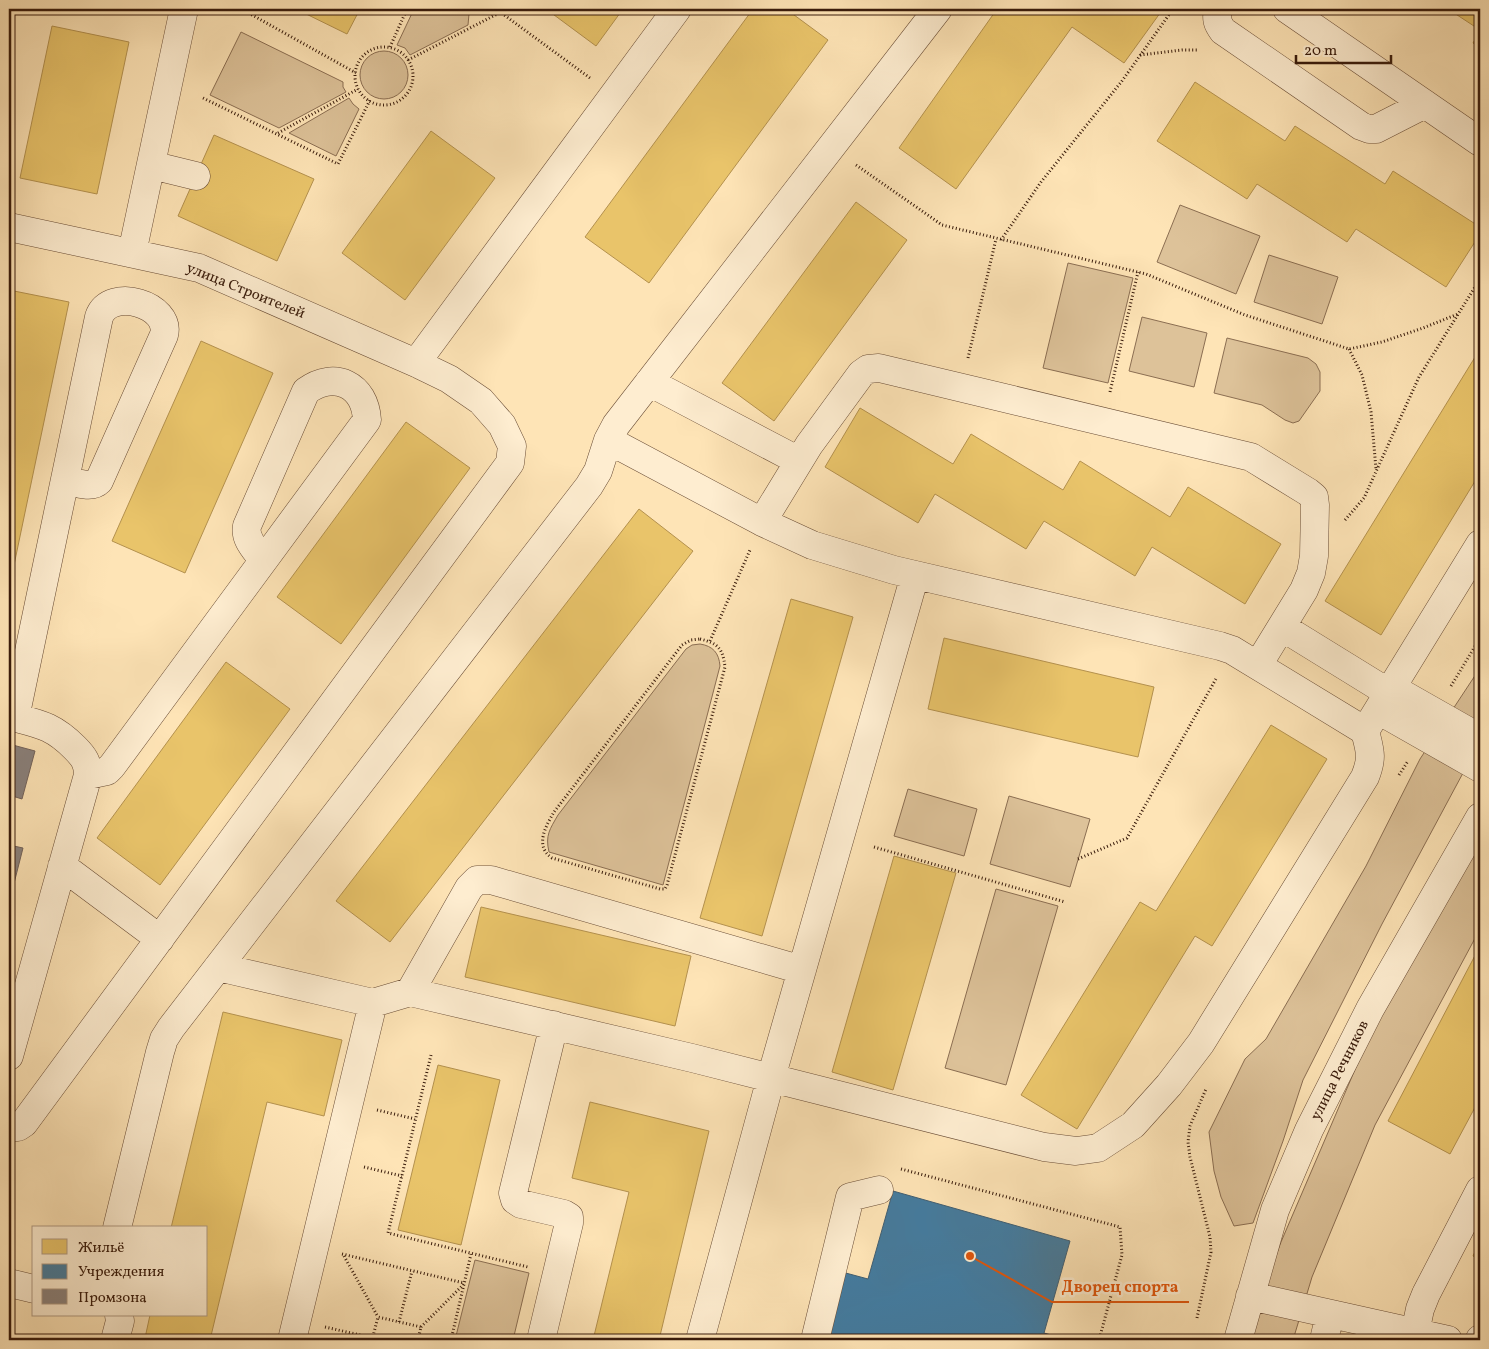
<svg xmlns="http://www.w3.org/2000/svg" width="1489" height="1349" font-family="Vollkorn,serif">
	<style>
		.green { fill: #ddc299; stroke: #8b6e52 }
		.homes { fill: #e9c46a; stroke: #b4914e }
		.public { fill: #457b9d; stroke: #415e71 }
		.industry { fill: #8a817c; stroke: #72625a }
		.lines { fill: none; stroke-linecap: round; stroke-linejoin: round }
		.minor-casing { stroke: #6a4d36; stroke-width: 29 }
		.path { stroke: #391b0b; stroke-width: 3; stroke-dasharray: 1 2.5; stroke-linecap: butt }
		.minor { stroke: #feedd0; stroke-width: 28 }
		.labels { text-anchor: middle; stroke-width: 5; stroke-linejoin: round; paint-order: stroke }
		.street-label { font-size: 15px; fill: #391b0b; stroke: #feedd0 }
		.leader { fill: none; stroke: #df560c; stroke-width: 2 }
		.callout-dot { fill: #df560c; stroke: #feedd0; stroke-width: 2 }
		.callout-label { font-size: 16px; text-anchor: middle; font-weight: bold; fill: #df560c; stroke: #feedd0; stroke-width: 5; stroke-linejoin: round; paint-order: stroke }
	</style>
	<rect width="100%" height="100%" fill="#fee4b6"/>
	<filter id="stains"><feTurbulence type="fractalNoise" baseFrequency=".004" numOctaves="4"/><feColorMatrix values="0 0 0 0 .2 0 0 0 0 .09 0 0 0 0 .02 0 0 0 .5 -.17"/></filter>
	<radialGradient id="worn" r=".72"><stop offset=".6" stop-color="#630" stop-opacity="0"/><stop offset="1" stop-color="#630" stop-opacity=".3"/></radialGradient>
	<path class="green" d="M414,9H468L469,14L468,25L410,55L405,48L397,45Z
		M241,32L343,82V87L346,92L279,128L210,95Z
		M360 75a24 24 0 1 1 48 0a24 24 0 1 1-48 0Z
		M349,98L353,104L359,109L336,156L289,133Z
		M1180,205L1260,236L1236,294L1157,262Z
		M1269,255L1338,277L1322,324L1254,302Z
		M1068,263L1133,278L1108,383L1043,368Z
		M1142,317L1207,333L1194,387L1129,371Z
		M1227,338L1308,358L1316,364L1320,372V391L1299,421L1293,423L1285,420L1262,405L1214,393Z
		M700,644C713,646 719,653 720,666L663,885L549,852C545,835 550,829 558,815L686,649L692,645Z
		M1480,668V747L1463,773L1382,924L1303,1080L1283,1141L1253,1223L1234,1226L1221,1197L1214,1171L1209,1132L1245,1059L1266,1039L1366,866L1420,759Z
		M908,789L977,809L964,856L894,836Z
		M1009,796L1090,819L1070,887L990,864Z
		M1480,833V929L1375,1125L1312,1277L1293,1340H1249L1257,1307L1281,1242L1378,1016Z
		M996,889L1058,906L1006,1085L945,1068Z
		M475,1260L529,1273L513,1340H455Z"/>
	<path class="homes" d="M296,9H360L347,34Z
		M546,9H623L596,46Z
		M753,9H786L828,40L649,283L585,237Z
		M997,9H1163L1124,63L1072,27L956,189L899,148Z
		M1448,9H1480V30Z
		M52,26L129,42L97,194L20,178Z
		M1480,31V48L1473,43Z
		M1195,82L1285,141L1295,126L1385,184L1393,171L1480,227V234L1446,287L1356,229L1347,242L1257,184L1247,199L1157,141Z
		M431,131L495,178L405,300L342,253Z
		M214,135L314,179L277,261L178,216Z
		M856,202L907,240L774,421L722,383Z
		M9,290L69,302L9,589Z
		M201,341L273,373L185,573L112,541Z
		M1480,349V473L1381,635L1325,601Z
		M860,408L953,464L971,434L1063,490L1080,461L1170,517L1188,487L1281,544L1245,604L1152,547L1135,576L1044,521L1026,549L935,494L918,523L825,467Z
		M406,422L470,468L341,644L277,597Z
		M639,509L693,551L390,942L336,901Z
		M791,599L853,617L762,936L700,918Z
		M944,638L1154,687L1138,757L928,709Z
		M226,662L290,709L160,885L97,838Z
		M1271,725L1327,759L1212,946L1195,936L1077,1129L1021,1095L1140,902L1156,911Z
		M894,856L956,873L893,1090L832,1072Z
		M481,907L691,956L675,1026L465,977Z
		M1480,946V1098L1450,1154L1388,1121Z
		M223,1012L342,1040L324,1116L267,1102L210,1340H155L145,1338L150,1315H206V1228H171Z
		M438,1065L500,1080L461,1245L398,1230Z
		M590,1102L709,1131L659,1340H593L629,1192L572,1178Z
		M1480,1241V1260L1473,1256Z"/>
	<path class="public" d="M893,1191L1070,1241L1044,1333L1069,1340H823L842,1272L868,1279Z"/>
	<path class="industry" d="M9,744L35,751L22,799L9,795Z
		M9,845L23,848L9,903Z"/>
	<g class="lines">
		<defs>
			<path id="minor" d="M1218,9C1216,19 1217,23 1223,31L1361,126L1369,129H1376L1425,104
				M1287,9L1480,142
				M151,165L196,176
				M9,227L199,268L416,363L449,379L481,401L502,425L512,446L510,463L24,1123L18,1127H9
				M132,253L184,9
				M416,363L677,9
				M649,382L799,461
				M608,440L762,522L812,545L894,570L1220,646L1232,650L1365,731
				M762,522L809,445L861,374L868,369L879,368L1251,457L1308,492L1314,497L1315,505L1314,556L1311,573L1304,590L1258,665
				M1282,627L1389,693
				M1392,688L1480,738
				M1378,710L1480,768
				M9,716C39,724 52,725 75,748C84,757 88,763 88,775L9,1056
				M15,718C43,584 71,451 99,317C110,286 172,305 164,335L99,481C91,489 75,482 65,480
				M88,775L107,771L112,766L367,420C365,385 335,370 306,391L247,526C244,539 256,550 263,560
				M62,866L160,939
				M218,967L373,1003L410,992L692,1058L1044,1147L1076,1151L1098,1148L1133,1125L1169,1085L1201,1043L1365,777C1373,757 1370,751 1365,731L1480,544
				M410,992L469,888L477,880H491L802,970
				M117,1228L160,1052L164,1039L171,1028L589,486L598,471L608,440L616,425L938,9
				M9,1283L34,1289
				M1250,1296L1448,1340
				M1415,1333L1420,1309L1426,1294L1480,1190
				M115,1340L120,1321L119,1315
				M292,1340L373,1003
				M541,1340L569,1223V1217L564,1214L521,1204L515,1200L513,1193L554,1025
				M700,1340L771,1078L915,575
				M815,1340L850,1197L879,1190
				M1238,1340L1275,1210L1309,1130L1370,1009L1480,817
				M1324,1340L1330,1314
				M1480,1340V1339"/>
		</defs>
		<use href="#minor" class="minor-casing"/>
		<path class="path" d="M228,9L245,11L356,73
			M496,9L590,78
			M390,47L407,9
			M355 76a29 29 0 1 1 58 0a29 29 0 1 1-58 0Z
			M1140,55L1182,50H1199
			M408,60L501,12
			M203,98L338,164L370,100
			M278,133L358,89
			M856,165L942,225L1146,274L1245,315L1349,349L1382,342L1423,328L1458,314
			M1001,240L1041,182L1122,81L1173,9
			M1349,349L1362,375L1371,412L1376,469
			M968,358L996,239
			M1110,392L1138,272
			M1345,520L1364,498L1419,377L1480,279
			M700,639C718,643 723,649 725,667L667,885L665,889H660L552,858C534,846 546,826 554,812L682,645L691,640Z
			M710,641L750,550
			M1451,686L1480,638
			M1399,775L1408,761
			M874,847L1065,902
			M1078,859L1127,838L1217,677
			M431,1055L388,1233L528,1267
			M377,1110L415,1119
			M364,1167L402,1176
			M901,1169L1120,1227L1122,1255L1099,1340
			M342,1254L464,1283
			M344,1256L378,1317
			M1197,1318L1211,1252L1210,1237L1190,1157L1188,1142L1190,1126L1206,1089
			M399,1322L412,1271
			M325,1327L373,1338
			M421,1327L464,1284
			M372,1340L378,1317L421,1327L418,1340
			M451,1340L471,1254"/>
		<use href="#minor" class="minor"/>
	</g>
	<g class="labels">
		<g class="street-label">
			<text transform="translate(246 290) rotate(22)" y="5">улица Строителей</text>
			<text transform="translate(1339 1070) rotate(-63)" y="5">улица Речников</text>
		</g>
	</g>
	<path class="leader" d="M970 1256L1052 1302H1189"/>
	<circle class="callout-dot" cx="970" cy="1256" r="5"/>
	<g class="callout-label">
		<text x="1120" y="1292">Дворец спорта</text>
	</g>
	<rect width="1489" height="1349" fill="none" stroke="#fee4b6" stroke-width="30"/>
	<rect x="10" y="10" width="1469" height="1329" fill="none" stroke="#391b0b" stroke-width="2.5"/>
	<rect x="15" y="15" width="1459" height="1319" fill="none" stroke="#391b0b"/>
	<rect x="32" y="1226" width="175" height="90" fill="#feedd0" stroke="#af9981"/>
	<rect x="42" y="1239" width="25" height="15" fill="#e9c46a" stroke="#af9981"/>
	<text x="78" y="1252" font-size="15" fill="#391b0b">Жильё</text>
	<rect x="42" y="1264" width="25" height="15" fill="#457b9d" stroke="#af9981"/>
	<text x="78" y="1276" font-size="15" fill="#391b0b">Учреждения</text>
	<rect x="42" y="1289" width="25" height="15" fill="#8a817c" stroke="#af9981"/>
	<text x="78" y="1302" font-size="15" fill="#391b0b">Промзона</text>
	<path d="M1296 55v8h95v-8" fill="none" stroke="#391b0b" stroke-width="2.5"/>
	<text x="1304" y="55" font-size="15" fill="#391b0b" stroke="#feedd0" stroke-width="4" paint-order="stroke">20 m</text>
	<rect width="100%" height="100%" filter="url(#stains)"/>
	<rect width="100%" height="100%" fill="url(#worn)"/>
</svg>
